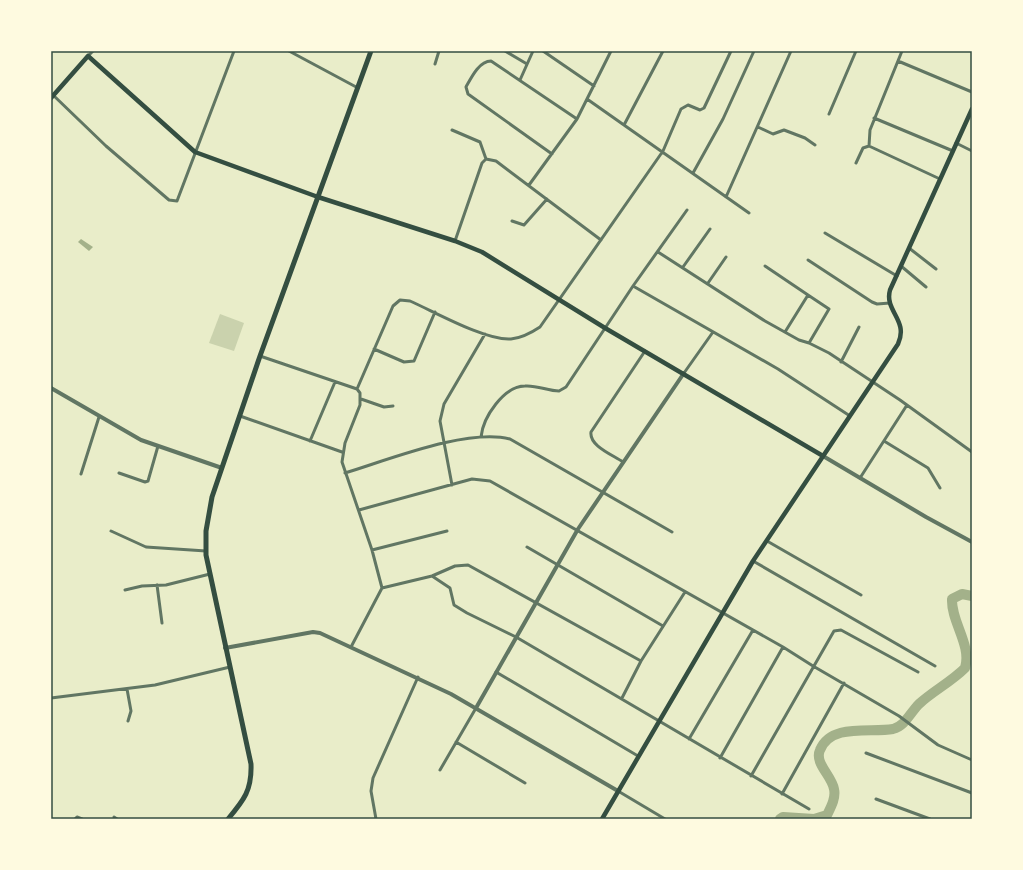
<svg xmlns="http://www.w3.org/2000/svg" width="1023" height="870" font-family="Cabin,sans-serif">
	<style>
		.green { fill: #cad2ad }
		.water { fill: #a3b18a }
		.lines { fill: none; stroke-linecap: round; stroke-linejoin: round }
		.river { stroke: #a3b18a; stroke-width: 10 }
		.minor { stroke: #617663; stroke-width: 3 }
		.tertiary { stroke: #617663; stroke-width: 4 }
		.secondary { stroke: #344e41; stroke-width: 4.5 }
		.primary { stroke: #344e41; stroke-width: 5 }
		.neatline { fill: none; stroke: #344e41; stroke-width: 1.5 }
	</style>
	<rect width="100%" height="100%" fill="#e9edc9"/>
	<path class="green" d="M220,314L244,323L234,351L209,343Z"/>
	<path class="water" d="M81,239L93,247L89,251L78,242Z"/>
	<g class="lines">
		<path class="river" d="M780,819L783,817L814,819L827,815C831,807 836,798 834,789C832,776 814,763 820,750C831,723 870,733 893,729C905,726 910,713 919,704C933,691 951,682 965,668C972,645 951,622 952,599L962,594L972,596"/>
		<path class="minor" d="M289,51L358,88
			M505,51L527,64
			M543,51L594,86
			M88,56L93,51
			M898,61L972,92
			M435,64L439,51
			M520,80L533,51
			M53,95L106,146L169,200L177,201L234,51
			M587,99L749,213
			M829,114L856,51
			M874,118L953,151
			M624,125L663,51
			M758,127L773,134L784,130L805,138L815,145
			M452,130L480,142L486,159
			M956,143L972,151
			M869,146L870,130L902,51
			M552,154L468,94L466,87C471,78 479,61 491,61L577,119
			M856,163L863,148L869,146L940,179
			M693,173L723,119L754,51
			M529,185L577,119L611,51
			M726,197L791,51
			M512,221L524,225L547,199
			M825,233L897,276
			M455,241L482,163L486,159L496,161L601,240
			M909,248L936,269
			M658,252L765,321L799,340L809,343L829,353L900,400L972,452
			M808,260L872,302L877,304L890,303
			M765,266L808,295
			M901,266L926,287
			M683,267L710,229
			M708,283L726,257
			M633,286L778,369L850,416
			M785,332L808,295L829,309L809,343
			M374,349L404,362L414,361L435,312
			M260,356L357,389L360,393V405L345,443L342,462L372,550L382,588
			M841,362L859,327
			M684,373L713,332
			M357,389L393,306L400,300L410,301C435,312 486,341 511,339C522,338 531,333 540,327L663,151L681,109L688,105L700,110L704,108L731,51
			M361,399L384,407L393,406
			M240,416L342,452
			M481,437C483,417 504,386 525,386C537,385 548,391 559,391L566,387L633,286L687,210
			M310,441L335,382
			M884,441L928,468L940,488
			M623,462C613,455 589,446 591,432L645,351
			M119,473L145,482L148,481L158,446
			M345,473C388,460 467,428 510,439L672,532
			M81,474L99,417
			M860,478L907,405
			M452,485L440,421L444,404L485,334
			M359,510L472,479L490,481L783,647L813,666L899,716L938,745L972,760
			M111,531L146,547L206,551
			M767,541L861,595
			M527,547L663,626
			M372,550L447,531
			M753,561L935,666
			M432,576L450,588L454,605L467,613L516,637L809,809
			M157,585L162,623
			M125,590L142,586L166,585L210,574
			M351,647L382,588L432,576L455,566L468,565L641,661
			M496,672L638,756
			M127,689L131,711L128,721
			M51,698L155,685L230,667
			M622,698L641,661L685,592
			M689,739L753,630
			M456,742L525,783
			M866,753L972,793
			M720,758L783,647
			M440,770L476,708
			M751,776L834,631L841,630L918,672
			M618,791L665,819
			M782,794L844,683
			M876,799L930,819
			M114,817L117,819
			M75,819L77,817L82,819
			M376,819L371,791L373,778L418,677"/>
		<path class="tertiary" d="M51,388L141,440L222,468
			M823,456L926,517L972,542
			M225,648L313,632L320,633L451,694L618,791
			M476,708L578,529L684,373"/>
		<path class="secondary" d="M51,98L88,56L195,152L318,197L455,241L482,252L605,328L823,456
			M602,819L753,561L898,344C909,320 884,311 890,290L972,109"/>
		<path class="primary" d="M228,819C244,800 252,790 251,764L206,555V531L212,497L260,356L371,51"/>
	</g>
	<rect width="1023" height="870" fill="none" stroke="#fefae0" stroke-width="104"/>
	<rect x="52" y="52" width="919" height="766" class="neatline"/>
</svg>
